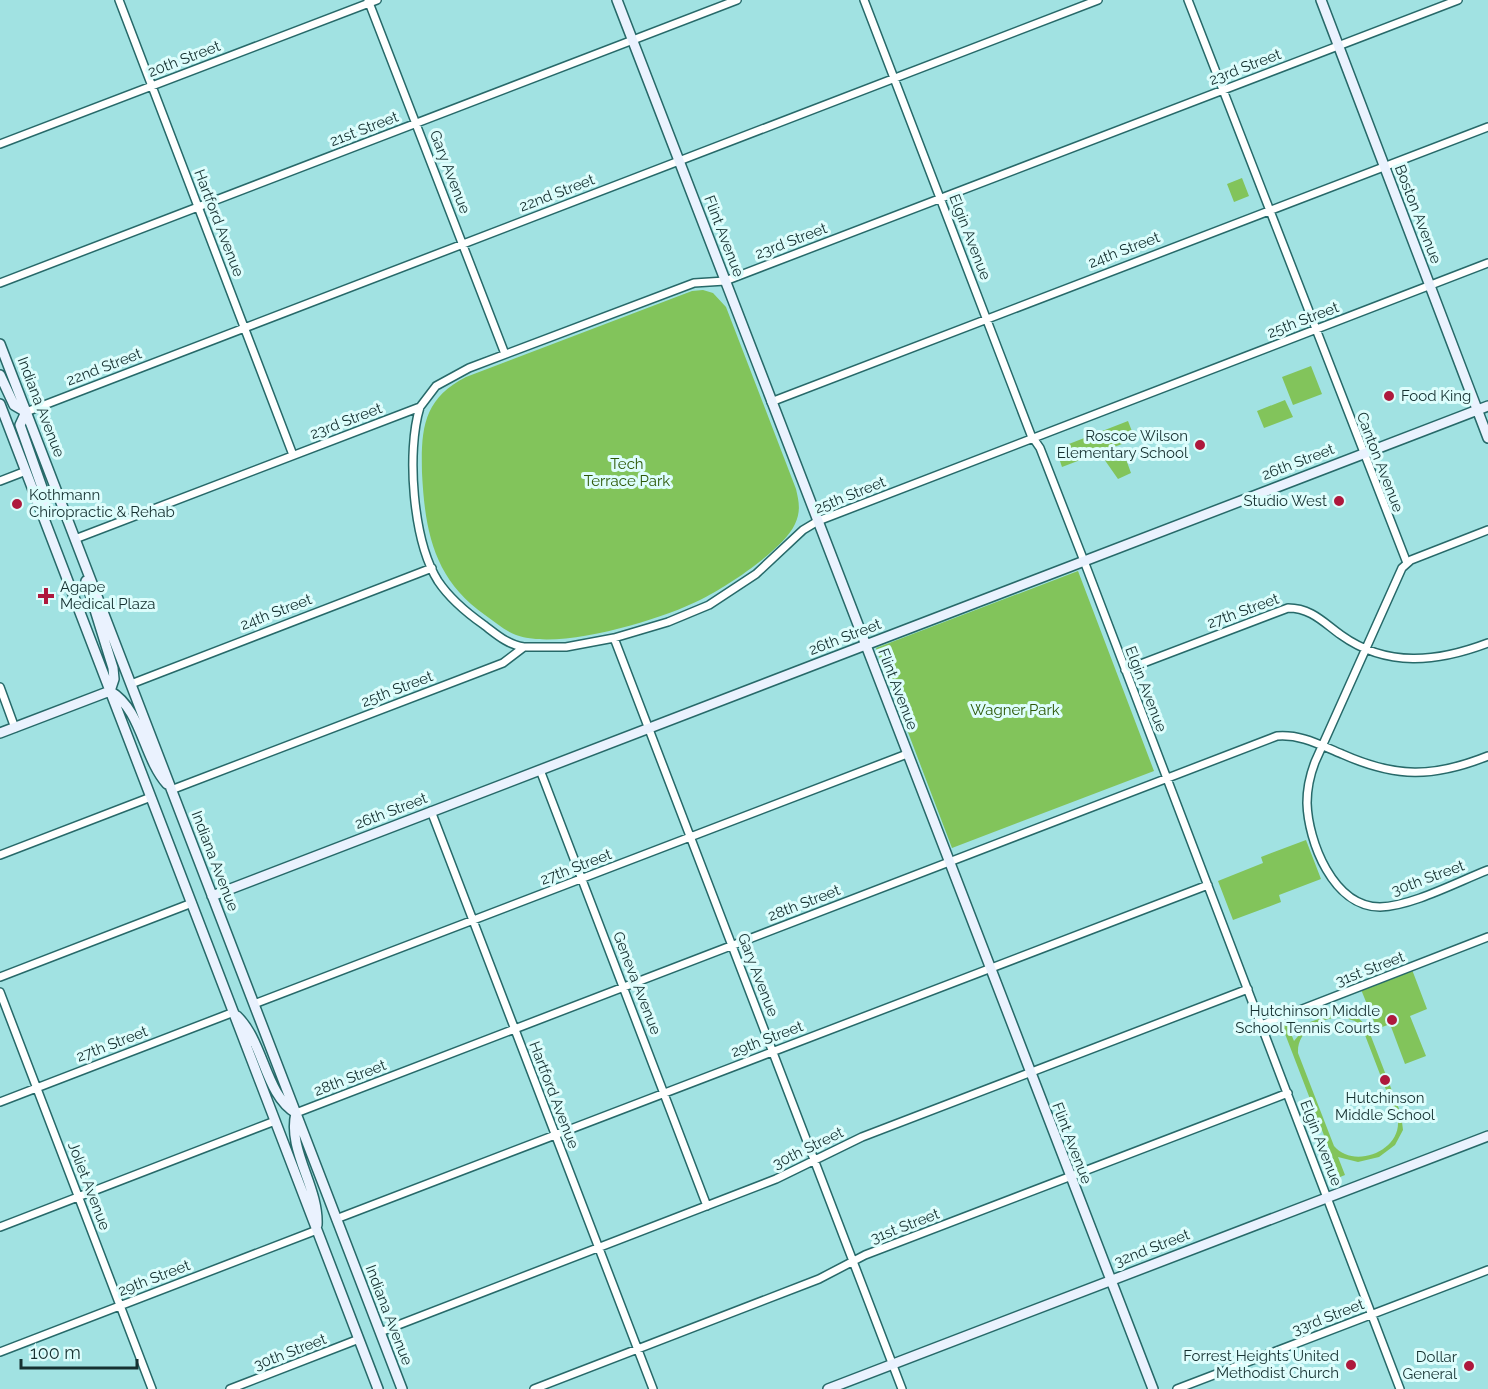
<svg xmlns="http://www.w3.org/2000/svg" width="1488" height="1389" font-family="Raleway,sans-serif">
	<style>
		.green { fill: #82c45b; fill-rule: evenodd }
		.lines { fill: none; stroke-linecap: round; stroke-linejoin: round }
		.street-casing { stroke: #276969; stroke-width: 10 }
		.secondary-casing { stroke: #276969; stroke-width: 12 }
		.street { stroke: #fff; stroke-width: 7 }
		.secondary { stroke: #eaf2fe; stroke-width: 9 }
		.poi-dot { fill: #ae193d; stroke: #ddfdfc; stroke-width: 2 }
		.labels { text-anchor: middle; stroke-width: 6; stroke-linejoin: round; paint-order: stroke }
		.street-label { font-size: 15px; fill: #163131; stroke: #ddfdfc }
		.poi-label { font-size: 15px; fill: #163131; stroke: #ddfdfc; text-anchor: end }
		.park-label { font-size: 15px; fill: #2d5908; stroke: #ddfdfc }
	</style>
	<rect width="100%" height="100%" fill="#a1e2e2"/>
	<path class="green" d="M1242,178L1249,196L1234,202L1227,184Z
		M703,290L713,293L726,307L796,489C799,502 801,511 795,524C783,550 726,587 700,600C660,620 559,651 516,635C505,631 495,622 485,615C434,579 425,532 422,473C421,429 423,399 466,377L692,291Z
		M1311,366L1322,394L1293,405L1282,377Z
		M1285,400L1293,417L1264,428L1257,411Z
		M1128,421L1135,439L1062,467L1056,449Z
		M1116,449L1123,451L1131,473L1118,479L1104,459L1108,452Z
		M1078,571L1154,771L952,848L876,648Z
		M1306,840L1321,879L1279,895L1281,902L1233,920L1218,881L1263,863L1261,857Z
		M1411,967L1427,1009L1410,1016L1426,1056L1405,1064L1390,1024L1377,1029L1360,987Z
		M1336,1013L1356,1016L1367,1026L1401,1114L1403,1130L1395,1145L1379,1157L1358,1162L1338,1157L1345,1175L1340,1177L1282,1026L1287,1024L1294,1041L1310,1022ZM1341,1017L1355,1021L1363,1030L1398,1121C1400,1152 1353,1169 1334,1146L1298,1053C1297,1030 1321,1018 1341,1017Z"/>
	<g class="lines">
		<defs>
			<path id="street" d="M119,0L293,455
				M368,0L505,354
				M864,0L1031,435L1040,448L1084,561L1400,1389
				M1188,0L1407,563
				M0,144L377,0
				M0,283L737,0
				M771,402L1488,127
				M420,407C406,452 413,541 438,581C450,599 467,613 484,625C496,634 508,645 524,647
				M26,412L1098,0
				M0,481L26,471
				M1488,530L1411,560L1402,568L1315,762C1310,775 1307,789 1307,803C1308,841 1333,907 1380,907C1412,906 1457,882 1488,870
				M75,539L420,407L436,386L469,368L694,283L725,281L1458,0
				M614,638L902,1389
				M1125,670L1288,608C1311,608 1323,622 1341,635C1387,668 1438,662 1488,643
				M131,684L432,568
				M0,687L15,728
				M540,770L707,1206
				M171,790L503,663L524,647H566L614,638L668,622L709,605L756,574L803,530L818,521L1488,263
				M431,811L653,1389
				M0,855L151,797
				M0,977L192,903
				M0,992L152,1389
				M254,1004L907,754
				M1261,1025L1488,937
				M0,1102L234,1012
				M296,1113L1277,736C1301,734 1320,745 1342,754C1396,778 1433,778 1488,756
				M336,1219L1208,885
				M0,1227L275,1121
				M380,1332L776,1179L862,1137L1248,989
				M0,1352L317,1230
				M230,1389L359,1339
				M534,1389L819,1279L865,1255L1288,1093
				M1177,1389L1488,1270"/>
			<path id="secondary" d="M617,0L1153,1389
				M1321,0L1488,438
				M0,344L402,1389
				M0,375L14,405L26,412
				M0,404L378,1389
				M26,412L20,425L45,496L46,517
				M86,581L113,668L114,679L110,691
				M110,691C142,710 143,757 167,784
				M0,733L110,691
				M212,896L1488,406
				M237,1016C264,1042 265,1095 296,1113C287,1150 319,1187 317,1225
				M828,1389L1488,1136"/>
		</defs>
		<use href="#street" class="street-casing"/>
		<use href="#secondary" class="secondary-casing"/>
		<use href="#street" class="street"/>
		<use href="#secondary" class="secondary"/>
	</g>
	<g class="poi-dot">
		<circle cx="1389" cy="396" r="6"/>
		<circle cx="1200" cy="445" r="6"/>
		<circle cx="1339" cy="501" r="6"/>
		<circle cx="17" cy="504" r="6"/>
		<path d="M43 587h6v6h6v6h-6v6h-6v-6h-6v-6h6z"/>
		<circle cx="1392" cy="1020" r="6"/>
		<circle cx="1385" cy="1080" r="6"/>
		<circle cx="1351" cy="1365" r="6"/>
		<circle cx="1469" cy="1366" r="6"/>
	</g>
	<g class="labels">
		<g class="street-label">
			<text transform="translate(184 59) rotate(-21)" y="5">20th Street</text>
			<text transform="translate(1245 67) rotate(-21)" y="5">23rd Street</text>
			<text transform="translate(364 129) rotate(-21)" y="5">21st Street</text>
			<text transform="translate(450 172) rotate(69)" y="5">Gary Avenue</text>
			<text transform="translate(557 193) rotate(-21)" y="5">22nd Street</text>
			<text transform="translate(1418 214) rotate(69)" y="5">Boston Avenue</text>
			<text transform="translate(219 223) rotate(69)" y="5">Hartford Avenue</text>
			<text transform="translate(724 236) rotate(69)" y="5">Flint Avenue</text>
			<text transform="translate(970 237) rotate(69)" y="5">Elgin Avenue</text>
			<text transform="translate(791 241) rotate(-21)" y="5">23rd Street</text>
			<text transform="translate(1124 250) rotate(-21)" y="5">24th Street</text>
			<text transform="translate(1303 320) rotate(-21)" y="5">25th Street</text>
			<text transform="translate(104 367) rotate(-21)" y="5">22nd Street</text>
			<text transform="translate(41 407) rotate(69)" y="5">Indiana Avenue</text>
			<text transform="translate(346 421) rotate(-21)" y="5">23rd Street</text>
			<text transform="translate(1298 462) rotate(-21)" y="5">26th Street</text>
			<text transform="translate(1380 462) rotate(69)" y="5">Canton Avenue</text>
			<text transform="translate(850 495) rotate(-22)" y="5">25th Street</text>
			<text transform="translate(1243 611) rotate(-20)" y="5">27th Street</text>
			<text transform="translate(276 612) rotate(-21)" y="5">24th Street</text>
			<text transform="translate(845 637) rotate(-21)" y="5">26th Street</text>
			<text transform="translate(397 689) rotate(-21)" y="5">25th Street</text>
			<text transform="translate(898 689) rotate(69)" y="5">Flint Avenue</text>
			<text transform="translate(1146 689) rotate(69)" y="5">Elgin Avenue</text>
			<text transform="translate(391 811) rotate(-21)" y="5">26th Street</text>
			<text transform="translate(215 861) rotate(69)" y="5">Indiana Avenue</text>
			<text transform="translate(576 867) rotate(-21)" y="5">27th Street</text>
			<text transform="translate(1428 878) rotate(-20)" y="5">30th Street</text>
			<text transform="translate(804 903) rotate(-21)" y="5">28th Street</text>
			<text transform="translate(1370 969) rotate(-21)" y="5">31st Street</text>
			<text transform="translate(758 975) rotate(69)" y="5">Gary Avenue</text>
			<text transform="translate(637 983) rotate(69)" y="5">Geneva Avenue</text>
			<text transform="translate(767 1039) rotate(-21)" y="5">29th Street</text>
			<text transform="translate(112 1044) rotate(-21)" y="5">27th Street</text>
			<text transform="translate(350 1078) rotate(-21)" y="5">28th Street</text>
			<text transform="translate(554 1095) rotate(69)" y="5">Hartford Avenue</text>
			<text transform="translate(1072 1143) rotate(69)" y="5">Flint Avenue</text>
			<text transform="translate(1321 1143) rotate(69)" y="5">Elgin Avenue</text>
			<text transform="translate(808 1148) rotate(-26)" y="5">30th Street</text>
			<text transform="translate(89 1186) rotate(69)" y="5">Joliet Avenue</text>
			<text transform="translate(905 1226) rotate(-21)" y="5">31st Street</text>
			<text transform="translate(1152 1248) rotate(-21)" y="5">32nd Street</text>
			<text transform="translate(154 1278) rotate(-21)" y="5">29th Street</text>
			<text transform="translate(389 1315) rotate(69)" y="5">Indiana Avenue</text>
			<text transform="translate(1328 1317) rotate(-21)" y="5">33rd Street</text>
			<text transform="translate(290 1352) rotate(-21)" y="5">30th Street</text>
		</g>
		<g class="poi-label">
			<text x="1401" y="401" text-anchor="start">Food King</text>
			<text x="1188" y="441">Roscoe Wilson<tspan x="1188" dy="17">Elementary School</tspan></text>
			<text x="29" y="500" text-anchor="start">Kothmann<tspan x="29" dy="17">Chiropractic &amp; Rehab</tspan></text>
			<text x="1327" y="506">Studio West</text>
			<text x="60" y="592" text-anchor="start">Agape<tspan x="60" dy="17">Medical Plaza</tspan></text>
			<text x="1380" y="1016">Hutchinson Middle<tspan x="1380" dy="17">School Tennis Courts</tspan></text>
			<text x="1385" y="1103" text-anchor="middle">Hutchinson<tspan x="1385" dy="17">Middle School</tspan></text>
			<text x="1339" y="1361">Forrest Heights United<tspan x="1339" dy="17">Methodist Church</tspan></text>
			<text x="1457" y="1362">Dollar<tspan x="1457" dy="17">General</tspan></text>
		</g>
		<g class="park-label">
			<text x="627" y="469">Tech<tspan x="627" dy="17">Terrace Park</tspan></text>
			<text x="1015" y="715">Wagner Park</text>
		</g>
	</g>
	<path d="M21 1359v9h116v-9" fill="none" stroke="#163131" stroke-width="3"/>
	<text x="30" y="1359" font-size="18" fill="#163131" stroke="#ddfdfc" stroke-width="4.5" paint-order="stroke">100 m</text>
</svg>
